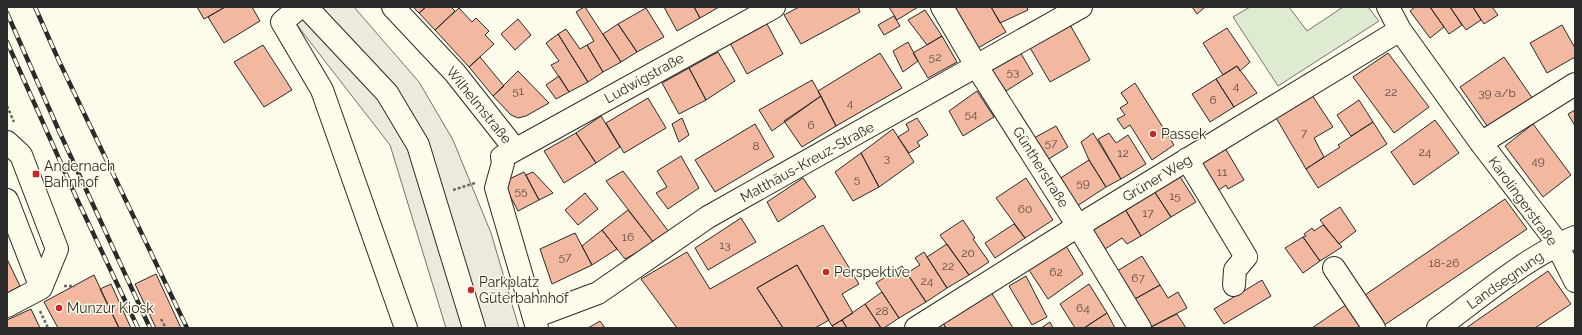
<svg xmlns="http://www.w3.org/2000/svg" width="1582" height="335" font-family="Raleway,sans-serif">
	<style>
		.green { fill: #deebd1; stroke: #74746e }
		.parking { fill: #eceadb; stroke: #74746e }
		.building { fill: #f2b8a0; stroke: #2b2b2b }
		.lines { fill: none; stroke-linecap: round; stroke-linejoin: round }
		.minor-casing { stroke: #2b2b2b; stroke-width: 24 }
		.path { stroke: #6a6964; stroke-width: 2.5; stroke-dasharray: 3 2; stroke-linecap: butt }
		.minor { stroke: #fdfbea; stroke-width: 22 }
		.rail-casing { stroke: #2b2b2b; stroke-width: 4.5 }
		.rail { stroke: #fdfbea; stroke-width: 3; stroke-dasharray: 9; stroke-linecap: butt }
		.poi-dot { fill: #c62828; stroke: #fdfbea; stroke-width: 1.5 }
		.labels { text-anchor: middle; stroke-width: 3; stroke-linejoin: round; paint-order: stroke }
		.number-label { font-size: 12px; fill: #5d4e48 }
		.street-label { font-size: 14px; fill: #2b2b2b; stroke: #fdfbea }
		.poi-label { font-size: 14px; fill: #2b2b2b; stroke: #fdfbea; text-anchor: start }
	</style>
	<rect width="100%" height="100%" fill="#fdfbea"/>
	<path class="green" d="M1250,7H1289L1307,31L1343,7H1368L1379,21L1278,86L1233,17Z"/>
	<path class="parking" d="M283,7H354L419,82L453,140L491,233L519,328H446L390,145Z"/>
	<path class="building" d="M197,7H225L204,19Z
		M225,7H252L260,21L224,43L208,17Z
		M413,7H426L419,13Z
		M426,7H451L455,11L435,30L419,13Z
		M584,7H585L621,62L603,72L587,45L594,41L576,12Z
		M664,7H694L700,18L677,31Z
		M694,7H719L700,18Z
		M799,7H858L860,12L801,44L784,15Z
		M889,7H918L897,20Z
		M955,7H991L1006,32L978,48Z
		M991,7H1027L1028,10L1000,23Z
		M1192,7H1205L1197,14Z
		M1415,7H1430L1444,27L1430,38L1410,11Z
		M1430,7H1450L1462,25L1449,34Z
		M1450,7H1473L1481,20L1466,30Z
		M1473,7H1492L1498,15L1484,24Z
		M459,8L472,22L476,18L489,31L485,35L494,44L469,67L435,30Z
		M646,8L664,37L637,52L618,24Z
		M925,10L942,36L927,45L908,20Z
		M894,16L900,26L884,35L878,25Z
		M518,19L531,35L515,50L501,34Z
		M1069,23L1090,60L1050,82L1029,46Z
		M618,24L637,52L621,62L603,34Z
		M767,24L783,54L747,74L730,43Z
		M1562,25L1575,48V57L1547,73L1530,43Z
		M1227,28L1250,62L1240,71L1237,66L1223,75L1203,43Z
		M566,29L580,49L587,45L603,72L588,82L558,34Z
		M558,34L588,82L569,92L551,65L559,61L546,43Z
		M942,36L957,62L928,78L913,53Z
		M908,42L918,61L903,72L893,51Z
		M263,45L292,90L264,107L234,62Z
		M718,52L735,81L706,100L689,68Z
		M1020,52L1033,74L1006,91L992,70Z
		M880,53L902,88L836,126L818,91Z
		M1388,53L1429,107L1394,133L1353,77Z
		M480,57L504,86L493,96L469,67Z
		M1504,57L1533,99L1488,127L1460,87Z
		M1237,66L1257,93L1234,107L1216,79Z
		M689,68L706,100L679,114L662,83Z
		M518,71L549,103L526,116L518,118L511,115L493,96Z
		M559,76L569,92L556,99L546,85Z
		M1216,79L1234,107L1210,122L1192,94Z
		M812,80L821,96L772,131L759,110Z
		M1135,83L1174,145L1152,160L1130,125L1124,129L1117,119L1125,115L1120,108L1128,103L1121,93Z
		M977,91L994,117L963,136L949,111Z
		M1312,95L1333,127L1314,138L1324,157L1306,169L1275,116Z
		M821,96L836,126L802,147L784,121Z
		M648,98L666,128L624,153L606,123Z
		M1359,100L1373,122L1351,136L1337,115Z
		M1575,110V126L1568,114Z
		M601,116L620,147L596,163L576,133Z
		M682,118L689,135L679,142L672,124Z
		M917,118L928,135L917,142L920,146L909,153L898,137L909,130L906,124Z
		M1435,120L1459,153L1414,185L1391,152Z
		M1373,122L1387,144L1318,188L1306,169L1340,147L1338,145Z
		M755,124L774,157L715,192L695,160Z
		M1533,124L1571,175L1543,197L1505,146Z
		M1056,126L1068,147L1047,160L1034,138Z
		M893,129L914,162L879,187L861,153Z
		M576,133L596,163L564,183L544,151Z
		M1093,133L1121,179L1106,187L1089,160L1081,142Z
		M1109,133L1116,143L1128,135L1146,164L1121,179L1098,139Z
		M1225,148L1244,180L1228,189L1226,185L1216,192L1200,164Z
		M861,153L879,187L853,201L835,172Z
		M681,156L699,188L668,209L656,193L667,187L657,171Z
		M1089,160L1106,187L1077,206L1059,179Z
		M623,171L669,232L654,243L606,181Z
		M524,172L539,200L518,211L503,182Z
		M533,172L553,193L539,200L526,175Z
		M1179,175L1196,202L1171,217L1154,191Z
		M803,178L816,197L778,222L767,202Z
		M1026,178L1053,220L1025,238L996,198Z
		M1154,191L1171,217L1141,236L1125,209Z
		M585,193L598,209L578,225L565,210Z
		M1505,199L1527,229L1383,326L1362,297Z
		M1340,207L1356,231L1339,244L1320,220Z
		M1125,209L1141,236L1127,244L1122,238L1102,251L1090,231Z
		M628,210L654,243L625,259L602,230Z
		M741,218L756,242L708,270L695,248Z
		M963,220L975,238L973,239L989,262L969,275L940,235Z
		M1014,224L1025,238L995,258L985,243Z
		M823,225L859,284L842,294L853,313L832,326L797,265L757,288L783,328H677L641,279L687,252L710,289Z
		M1323,225L1342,247L1320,261L1303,237L1306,236L1304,234L1312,228L1314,231Z
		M602,230L617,249L592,265L582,246Z
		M575,233L592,265L552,284L540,249Z
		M1303,237L1320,261L1303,273L1285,248Z
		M947,244L969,275L947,288L927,257Z
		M1066,246L1083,274L1048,299L1029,270Z
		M924,252L947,288L926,302L907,273L920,265L915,258Z
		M1142,256L1160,285L1133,300L1117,271Z
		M7,259L20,286L7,293Z
		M797,265L829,320L815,328H783L757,288Z
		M902,266L926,302L899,318L876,283Z
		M1548,271L1571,304L1535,328H1466Z
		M156,274L181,328H156L135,284Z
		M94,275L119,328H58L44,302Z
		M1026,276L1047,317L1032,325L1009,286Z
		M1262,280L1271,296L1224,324L1214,309Z
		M111,284L131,328H119L100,289Z
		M1089,284L1107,313L1084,328H1075L1060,304Z
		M1160,285L1168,298L1178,292L1187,308L1149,328L1133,300Z
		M882,292L899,318L884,328H881L865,304Z
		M991,292L1013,328H946L943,323Z
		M1350,302L1367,328H1312Z
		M865,304L881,328H847L842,320Z
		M31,309L40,328H7V320Z
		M1107,313L1115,328H1084Z
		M1177,314L1186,328H1149Z
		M842,320L847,328H834L832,326Z
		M600,321L605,328H588Z
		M1050,322L1053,328H1041Z
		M943,323L946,328H936Z"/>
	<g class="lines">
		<defs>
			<path id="minor" d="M300,7L282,22L322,90L406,328
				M309,7L310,11L387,93L418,145L474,328
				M393,7L455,73L515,149
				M942,7L977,67L1078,226L1140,328
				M1388,7L1400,30L1481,143L1553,237L1575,281
				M7,142L21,155L57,249L41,288L7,306
				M1481,143L1575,84
				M1187,159L1246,257L1235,270L1234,285
				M7,200L41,288
				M1334,268L1374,328
				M534,317L598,293L708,217L1081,7
				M537,328L496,188L503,163L502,157L774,7
				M916,328L1078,226L1400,30
				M1438,328C1481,297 1526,257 1575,237"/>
		</defs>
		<use href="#minor" class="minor-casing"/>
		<path class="path" d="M7,106L14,122
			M453,190L475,183
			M64,286H75
			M40,311L48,328
			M161,319L166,328"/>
		<use href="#minor" class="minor"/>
		<defs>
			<path id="rail" d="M35,7L59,61L187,328
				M7,13L59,131L150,328
				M7,42L77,199L138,328"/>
		</defs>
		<use href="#rail" class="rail-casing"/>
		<use href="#rail" class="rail"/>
	</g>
	<g class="poi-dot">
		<circle cx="1153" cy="134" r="4"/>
		<rect x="32" y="170" width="8" height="8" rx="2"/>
		<circle cx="826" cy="272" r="4"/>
		<circle cx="471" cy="290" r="4"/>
		<circle cx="59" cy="308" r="4"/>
	</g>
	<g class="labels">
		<g class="number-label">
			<text x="935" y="61">52</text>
			<text x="1013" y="76">53</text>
			<text x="1236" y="90">4</text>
			<text x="518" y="95">51</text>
			<text x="1391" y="96">22</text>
			<text x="1497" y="97">39 a/b</text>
			<text x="1213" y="104">6</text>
			<text x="850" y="107">4</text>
			<text x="971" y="118">54</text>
			<text x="811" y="129">6</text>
			<text x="1304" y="137">7</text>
			<text x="1051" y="147">57</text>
			<text x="756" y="150">8</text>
			<text x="1425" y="156">24</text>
			<text x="1123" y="157">12</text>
			<text x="887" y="162">3</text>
			<text x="1538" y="165">49</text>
			<text x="1222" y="176">11</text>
			<text x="857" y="183">5</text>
			<text x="1083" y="187">59</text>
			<text x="521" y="195">55</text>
			<text x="1175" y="200">15</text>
			<text x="1025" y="213">60</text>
			<text x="1148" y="217">17</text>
			<text x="628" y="241">16</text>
			<text x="725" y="249">13</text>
			<text x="968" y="257">20</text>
			<text x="565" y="261">57</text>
			<text x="1444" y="267">18-26</text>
			<text x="948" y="270">22</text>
			<text x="1056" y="276">62</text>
			<text x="1138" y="282">67</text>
			<text x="927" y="285">24</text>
			<text x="1083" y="312">64</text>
			<text x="882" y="315">28</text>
		</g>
		<g class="street-label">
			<text transform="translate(644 78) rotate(-29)" y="5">Ludwigstraße</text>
			<text transform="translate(479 105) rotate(51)" y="5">Wilhelmstraße</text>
			<text transform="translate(807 162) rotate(-29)" y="5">Matthäus-Kreuz-Straße</text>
			<text transform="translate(1041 167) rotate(58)" y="5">Güntherstraße</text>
			<text transform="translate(1157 178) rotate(-31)" y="5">Grüner Weg</text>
			<text transform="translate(1523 201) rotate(54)" y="5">Karolingerstraße</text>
			<text transform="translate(1505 280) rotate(-35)" y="5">Landsegnung</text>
		</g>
		<g class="poi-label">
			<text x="1161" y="139">Passek</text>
			<text x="44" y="171">Andernach<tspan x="44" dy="16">Bahnhof</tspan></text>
			<text x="834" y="277">Perspektive</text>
			<text x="479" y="287">Parkplatz<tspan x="479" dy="16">Güterbahnhof</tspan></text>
			<text x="67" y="313">Munzur Kiosk</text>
		</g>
	</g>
	<rect width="1582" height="335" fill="none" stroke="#2b2b2b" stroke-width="16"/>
</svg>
